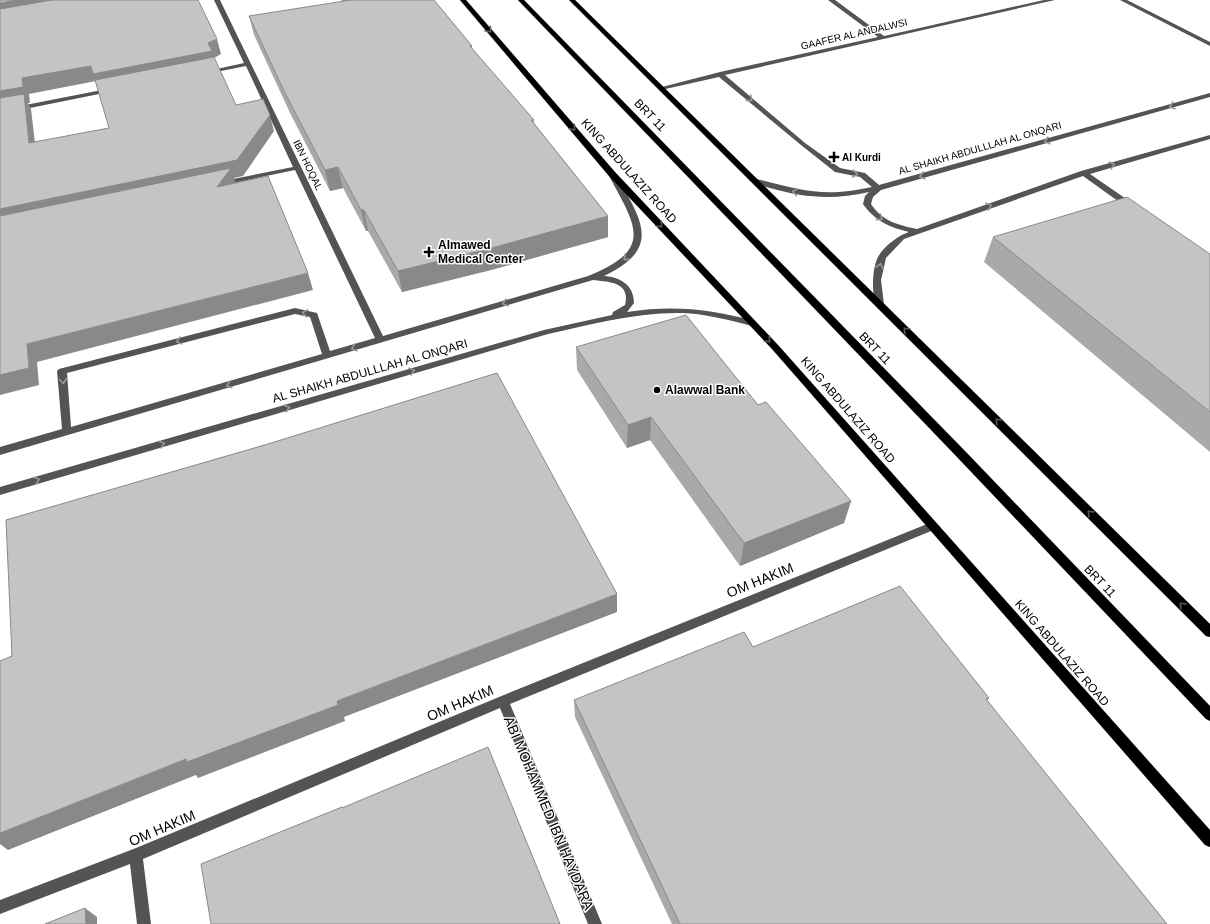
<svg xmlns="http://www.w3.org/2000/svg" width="1210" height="924" font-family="Helvetica,sans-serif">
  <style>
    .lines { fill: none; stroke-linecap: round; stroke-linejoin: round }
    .major-casing { stroke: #dbdbdb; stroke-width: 1 }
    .minor { fill: #545454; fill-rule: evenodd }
    .major { fill: #000; fill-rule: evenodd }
    .wall { fill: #a9a9a9 }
    .shaded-wall { fill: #898989 }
    .building { fill: #c4c4c4; stroke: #898989 }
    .oneway { stroke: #595959 }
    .oneway2 { stroke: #989898 }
    .poi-dot { fill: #000; stroke: #fff; stroke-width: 1.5 }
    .labels { text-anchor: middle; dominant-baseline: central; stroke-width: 3; stroke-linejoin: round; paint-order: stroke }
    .far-street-label { font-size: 10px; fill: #000; stroke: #fff }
    .far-poi-label { font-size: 10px; font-weight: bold; fill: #000; stroke: #fff; text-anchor: start }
    .street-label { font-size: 12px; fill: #000; stroke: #fff }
    .poi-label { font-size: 12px; font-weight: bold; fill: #000; stroke: #fff; text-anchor: start }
    .near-street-label { font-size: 14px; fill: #000; stroke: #fff }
  </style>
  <rect width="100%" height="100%" fill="#fff"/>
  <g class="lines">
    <defs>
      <path id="major" d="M 460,0 L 466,0 L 615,172 L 778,345 L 1210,830 L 1210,847 L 1205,845 L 772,349 L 609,176 Z
        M 518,0 L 524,0 L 965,451 L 1210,706 L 1210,721 L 1206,719 L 957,457 Z
        M 569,0 L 575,0 L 1210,624 L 1210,637 L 1206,636 Z"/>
    </defs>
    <!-- major casing -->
    <use href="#major" class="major-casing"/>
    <!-- minor -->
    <path class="minor" d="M 214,0 L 220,0 L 383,336 L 588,276 C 656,249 635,225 608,174 L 612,172 L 616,174 C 639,218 665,247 604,276 C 620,277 634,285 634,303 L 627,312 C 674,305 709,309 755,321 L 756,323 L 752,326 C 729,320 706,314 682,313 C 637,312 592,324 548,334 L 0,495 L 0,487 L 544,330 L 612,315 L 613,312 L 625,305 C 631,281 607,282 593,280 L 0,455 L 0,447 L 62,429 L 57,371 L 59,369 L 295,308 L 317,313 L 330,351 L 375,338 L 295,170 L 223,185 L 219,183 L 223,181 L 293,167 L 246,66 L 206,74 L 203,72 L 244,63 ZM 295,314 L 310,317 L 322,354 L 71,427 L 67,373 Z
      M 828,0 L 835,0 L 884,36 L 1044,0 L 1055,0 L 725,75 L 805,143 L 840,168 L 865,173 L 879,185 L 1210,93 L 1210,97 L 881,190 L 873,197 L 871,204 C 882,221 898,225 917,229 L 1081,171 L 1210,135 L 1210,139 L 1090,174 L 1135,205 L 1135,209 L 1129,209 L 1083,176 L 904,239 L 886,258 L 881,280 L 884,304 L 883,306 L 877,306 C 871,294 872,269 878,257 C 883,247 899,235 909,232 C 889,227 875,221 863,204 L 865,196 L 869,192 C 833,200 805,198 770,188 C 763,186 754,184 749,180 L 753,178 C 801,190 822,198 872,187 L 860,177 L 835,172 L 801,145 L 719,77 L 661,90 L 658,88 L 720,72 L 878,37 Z
      M 1120,0 L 1127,0 L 1210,42 L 1210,46 Z
      M 112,88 L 115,90 L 114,91 L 0,114 L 0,110 Z
      M 932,522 L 936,523 L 937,526 L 936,529 L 510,704 L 602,924 L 588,924 L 500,708 L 143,859 L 151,924 L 137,924 L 130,864 L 0,914 L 0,900 L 136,848 L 499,697 Z"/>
    <!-- major -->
    <use href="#major" class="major"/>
  </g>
  <!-- wall -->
  <path class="wall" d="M 341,0 L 434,0 L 472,46 L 472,49 L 534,120 L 534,123 L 608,216 L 608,237 L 491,270 L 402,292 L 368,231 L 366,231 L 343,188 L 330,191 L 290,113 L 254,35 L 249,16 L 342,2 Z
    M 993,237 L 1210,254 L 1210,452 L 984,262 Z
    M 576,347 L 758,405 L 851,501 L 844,523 L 740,566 L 650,440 L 627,448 L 577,370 Z
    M 753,647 L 989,698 L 987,701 L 1167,924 L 672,924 L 575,717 L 574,700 Z"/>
  <!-- shaded-wall -->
  <path class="shaded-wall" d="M 17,0 L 114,0 L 0,18 L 0,3 Z
    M 217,39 L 221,54 L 214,58 L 96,81 L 29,94 L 30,103 L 28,103 L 31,109 L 37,160 L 0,108 L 0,91 L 22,78 L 208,43 Z
    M 270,115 L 274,131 L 243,176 L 234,178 L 236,185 L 0,227 L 0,209 Z
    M 338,167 L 343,188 L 330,191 L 325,170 Z
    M 361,210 L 364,210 L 368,231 L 366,231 Z
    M 608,216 L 608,237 L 491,270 L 402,292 L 398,271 Z
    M 308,273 L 313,290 L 37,362 L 39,385 L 0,395 L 0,375 L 27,344 Z
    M 651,417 L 650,440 L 627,448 L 628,425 Z
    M 851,501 L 844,523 L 740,566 L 744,543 Z
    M 617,594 L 617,612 L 344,717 L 345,721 L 198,778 L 196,775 L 8,850 L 0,844 L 0,833 L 186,759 L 337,701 Z
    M 85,908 L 97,917 L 97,924 L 86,924 Z"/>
  <!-- building -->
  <path class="building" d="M 0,0 L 17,0 L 0,3 Z
    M 52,0 L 198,0 L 217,39 L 208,43 L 212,51 L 93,74 L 91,66 L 22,78 L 23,87 L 0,91 L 0,9 Z
    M 351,0 L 434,0 L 472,46 L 470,46 L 534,120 L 531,120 L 608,216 L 488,249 L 398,271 L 364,210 L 361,210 L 338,167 L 325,170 L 285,93 L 249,16 Z
    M 214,57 L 236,105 L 263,99 L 270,115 L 237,160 L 0,209 L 0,98 L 24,94 L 29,143 L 109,128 L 95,80 Z
    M 231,168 L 217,187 L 268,176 L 308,273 L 27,344 L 29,368 L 0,375 L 0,216 Z
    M 1127,197 L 1210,254 L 1210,412 L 993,237 Z
    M 686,315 L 758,405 L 766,402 L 851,501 L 744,543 L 651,417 L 628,425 L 576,347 Z
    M 497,373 L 617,594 L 337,701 L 338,705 L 187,762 L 186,759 L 0,833 L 0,661 L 12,656 L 6,520 L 268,444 Z
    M 900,586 L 989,698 L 986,699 L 1167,924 L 680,924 L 574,700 L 744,632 L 753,647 Z
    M 488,747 L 560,924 L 211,924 L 201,864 L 342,807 L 342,808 Z
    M 85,908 L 86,924 L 45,924 Z"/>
  <!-- one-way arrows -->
  <defs><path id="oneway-chevron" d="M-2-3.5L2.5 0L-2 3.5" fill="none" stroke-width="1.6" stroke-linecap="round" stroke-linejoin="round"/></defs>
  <g class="oneway">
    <use href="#oneway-chevron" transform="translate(489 30) rotate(49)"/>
    <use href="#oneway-chevron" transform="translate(573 128) rotate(50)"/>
    <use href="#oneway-chevron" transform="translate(660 225) rotate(47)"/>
    <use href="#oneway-chevron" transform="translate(906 330) rotate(-135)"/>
    <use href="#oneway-chevron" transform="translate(768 340) rotate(47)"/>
    <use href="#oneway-chevron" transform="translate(998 421) rotate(-135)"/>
    <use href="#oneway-chevron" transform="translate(1090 513) rotate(-135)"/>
    <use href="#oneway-chevron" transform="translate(1182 605) rotate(-135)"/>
  </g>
  <g class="oneway2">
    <use href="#oneway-chevron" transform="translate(750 99) rotate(40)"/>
    <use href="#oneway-chevron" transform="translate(1172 106) rotate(164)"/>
    <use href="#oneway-chevron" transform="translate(1047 141) rotate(164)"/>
    <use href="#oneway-chevron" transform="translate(1112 165) rotate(-16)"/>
    <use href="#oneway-chevron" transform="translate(855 174) rotate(10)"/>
    <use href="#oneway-chevron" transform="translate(922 176) rotate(164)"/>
    <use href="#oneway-chevron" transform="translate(795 192) rotate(-170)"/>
    <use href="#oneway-chevron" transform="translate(989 206) rotate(-19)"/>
    <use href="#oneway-chevron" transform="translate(880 218) rotate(36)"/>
    <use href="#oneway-chevron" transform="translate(626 258) rotate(139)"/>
    <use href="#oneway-chevron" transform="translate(880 266) rotate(-76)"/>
    <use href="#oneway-chevron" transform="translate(505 303) rotate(164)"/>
    <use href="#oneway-chevron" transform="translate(305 313) rotate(-169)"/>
    <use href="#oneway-chevron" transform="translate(179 341) rotate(165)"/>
    <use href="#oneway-chevron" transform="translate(354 348) rotate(163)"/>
    <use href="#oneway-chevron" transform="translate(412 371) rotate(-16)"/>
    <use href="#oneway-chevron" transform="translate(63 381) rotate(85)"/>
    <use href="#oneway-chevron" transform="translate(229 385) rotate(164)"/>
    <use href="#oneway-chevron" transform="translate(287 408) rotate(-16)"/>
    <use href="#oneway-chevron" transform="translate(162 444) rotate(-16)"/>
    <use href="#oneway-chevron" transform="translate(37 480) rotate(-16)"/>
  </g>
  <!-- markers -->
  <g class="poi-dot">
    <path d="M832 151h4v4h4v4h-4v4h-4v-4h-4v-4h4z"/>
    <path d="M427 246h4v4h4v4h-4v4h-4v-4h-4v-4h4z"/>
    <circle cx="657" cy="390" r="4"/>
  </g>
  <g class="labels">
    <!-- far-street labels -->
    <g class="far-street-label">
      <text transform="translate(854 34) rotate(-13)">GAAFER AL ANDALWSI</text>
      <text transform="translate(980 148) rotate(-16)">AL SHAIKH ABDULLLAH AL ONQARI</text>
      <text transform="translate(308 165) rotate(64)">IBN HOQAL</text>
    </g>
    <!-- far-poi labels -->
    <g class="far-poi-label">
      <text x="842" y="157">Al Kurdi</text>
    </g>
    <!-- street labels -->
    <g class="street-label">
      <text transform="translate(650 115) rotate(46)">BRT 11</text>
      <text transform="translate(629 171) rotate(48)">KING ABDULAZIZ ROAD</text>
      <text transform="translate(875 348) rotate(46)">BRT 11</text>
      <text transform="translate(370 371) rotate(-16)">AL SHAIKH ABDULLLAH AL ONQARI</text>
      <text transform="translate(848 410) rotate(49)">KING ABDULAZIZ ROAD</text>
      <text transform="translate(1100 581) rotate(46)">BRT 11</text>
      <text transform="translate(1062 653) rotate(49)">KING ABDULAZIZ ROAD</text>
    </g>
    <!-- poi labels -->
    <g class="poi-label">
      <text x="438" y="245">Almawed<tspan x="438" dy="14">Medical Center</tspan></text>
      <text x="665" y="390">Alawwal Bank</text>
    </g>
    <!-- near-street labels -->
    <g class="near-street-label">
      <text transform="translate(760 580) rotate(-22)">OM HAKIM</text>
      <text transform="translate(460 703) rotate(-23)">OM HAKIM</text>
      <text transform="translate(549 813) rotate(67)">ABI MOHAMMED IBN HAYDARA</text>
      <text transform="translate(162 828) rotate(-23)">OM HAKIM</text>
    </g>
  </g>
</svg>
